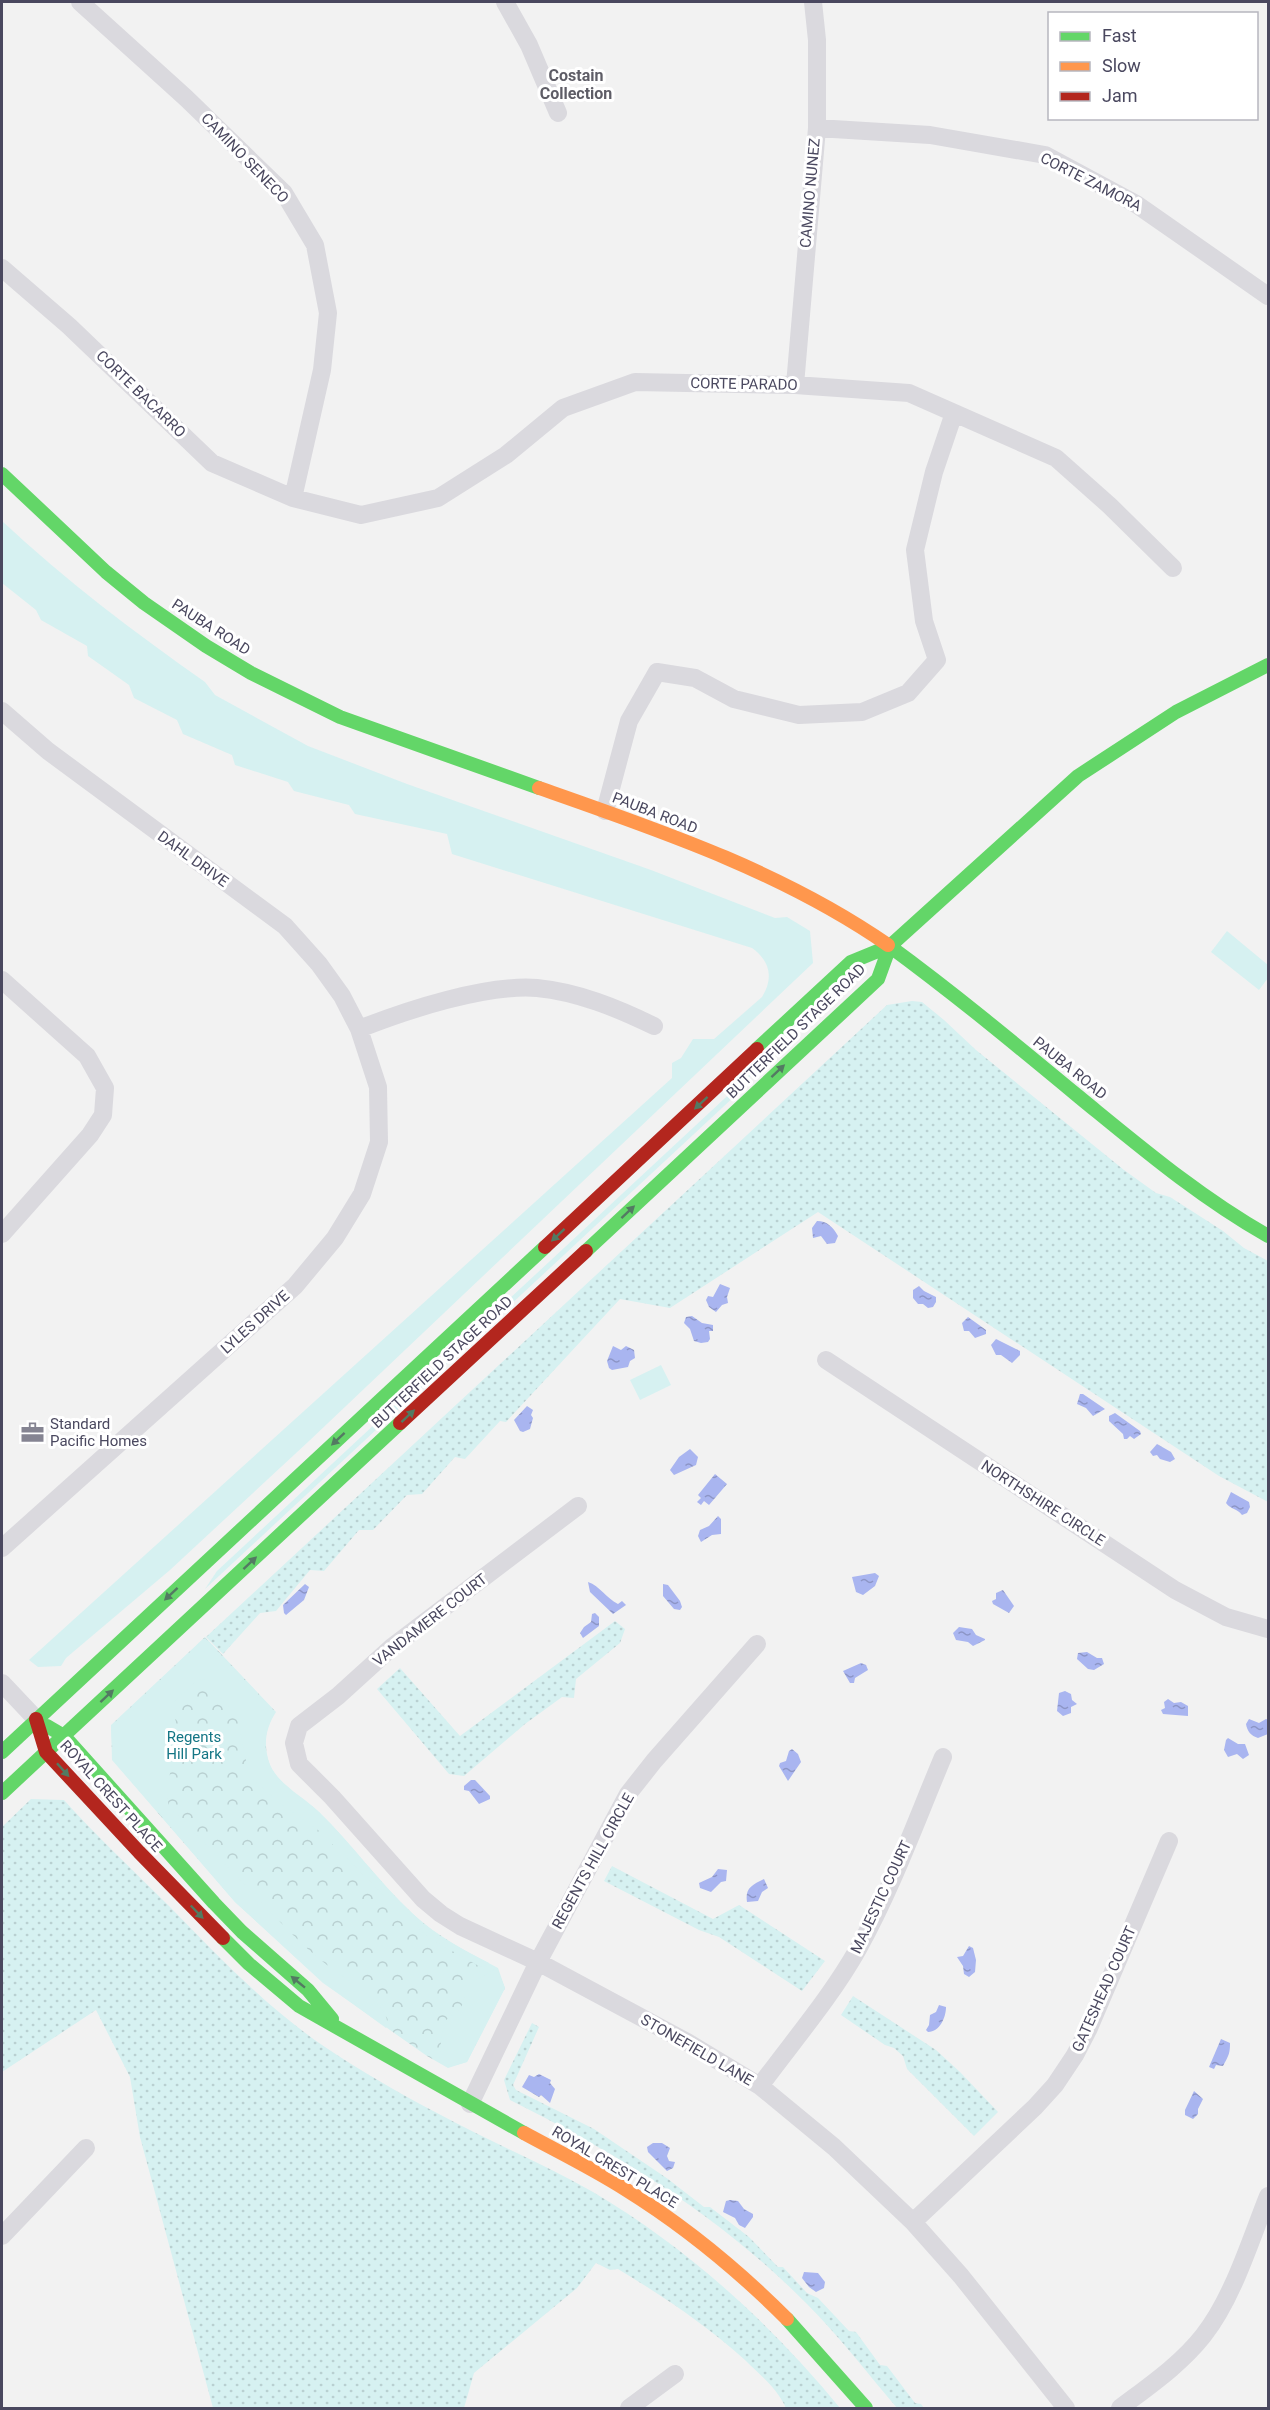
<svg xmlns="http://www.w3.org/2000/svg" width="1270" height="2410" font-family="Roboto,sans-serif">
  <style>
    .grass { fill: url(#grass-dots) }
    .park { fill: url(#park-crowns) }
    .garden { fill: #d6f1f1 }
    .water { fill: url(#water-ripples) }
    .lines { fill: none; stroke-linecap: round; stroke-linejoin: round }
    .street { stroke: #dad9de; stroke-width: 18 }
    .fast { stroke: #63d668; stroke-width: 14 }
    .slow { stroke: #ff974d; stroke-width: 14 }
    .jam { stroke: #b3261e; stroke-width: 14 }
    .oneway { fill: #537a62 }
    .labels { text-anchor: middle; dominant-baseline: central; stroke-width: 6; stroke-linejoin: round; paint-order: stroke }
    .street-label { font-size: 15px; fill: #4a485f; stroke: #fff }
    .poi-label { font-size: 15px; fill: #4a485f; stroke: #fff; text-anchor: start }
    .park-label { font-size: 15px; fill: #147685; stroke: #fff }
    .neighbourhood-label { font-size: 16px; font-weight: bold; fill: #5e5d66; stroke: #fff }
  </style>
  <defs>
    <pattern id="grass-dots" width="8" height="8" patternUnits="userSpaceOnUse" patternTransform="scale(1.5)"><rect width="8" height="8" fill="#d6f1f1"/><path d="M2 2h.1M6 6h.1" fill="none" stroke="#b9d0d1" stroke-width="1.8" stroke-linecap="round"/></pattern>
    <pattern id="park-crowns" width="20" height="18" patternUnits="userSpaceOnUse" patternTransform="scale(1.5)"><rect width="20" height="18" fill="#d6f1f1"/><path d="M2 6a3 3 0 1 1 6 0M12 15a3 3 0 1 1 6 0" fill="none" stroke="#b9d0d1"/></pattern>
    <pattern id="water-ripples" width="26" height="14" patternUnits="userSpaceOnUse" patternTransform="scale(1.5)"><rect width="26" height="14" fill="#a9b5f0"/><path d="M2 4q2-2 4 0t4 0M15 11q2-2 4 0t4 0" fill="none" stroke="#8c95c6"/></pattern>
  </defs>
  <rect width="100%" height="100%" fill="#f2f2f2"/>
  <!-- grass -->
  <path class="grass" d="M 912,1001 L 922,1002 L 944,1020 L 976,1050 L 1124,1170 L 1156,1193 L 1170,1197 L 1223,1231 L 1244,1248 L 1268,1261 L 1268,1502 L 1219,1476 L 818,1212 L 670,1308 L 620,1299 L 506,1422 L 500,1421 L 465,1459 L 455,1457 L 422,1494 L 407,1495 L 373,1530 L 359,1530 L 324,1571 L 310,1570 L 276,1611 L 260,1613 L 223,1654 L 206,1637 L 887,1005 Z
    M 615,1621 L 625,1629 L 620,1643 L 576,1679 L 574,1698 L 562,1697 L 525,1724 L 464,1776 L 449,1774 L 377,1689 L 400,1668 L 460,1736 Z
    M 31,1799 L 64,1800 C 97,1837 134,1871 169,1906 C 218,1956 267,2008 325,2047 C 361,2071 399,2093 437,2113 C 488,2141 542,2163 593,2192 C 689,2249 770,2323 840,2408 L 786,2408 C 776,2387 762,2377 745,2360 C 706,2325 663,2296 618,2269 L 610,2270 L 596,2263 L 577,2288 L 474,2373 L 464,2408 L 213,2408 L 140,2137 L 130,2077 L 96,2010 L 2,2072 L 2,1827 Z
    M 612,1866 L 713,1919 L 739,1905 L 825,1961 L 802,1991 L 719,1937 L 699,1930 L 604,1881 Z
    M 853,1996 L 936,2050 L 960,2072 L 998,2112 L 974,2136 L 907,2069 L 903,2056 L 894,2048 L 885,2045 L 841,2015 Z
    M 532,2023 L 539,2027 L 513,2085 L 516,2090 L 594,2129 L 668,2179 L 704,2207 L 710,2207 L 749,2237 L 778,2267 L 783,2267 L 807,2293 L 818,2298 L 849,2331 L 856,2332 L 880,2365 L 887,2366 L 915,2403 L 921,2404 L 924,2408 L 897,2408 C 868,2374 839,2336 807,2304 C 720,2216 620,2155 510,2100 L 504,2080 Z"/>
  <!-- park -->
  <path class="park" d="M 205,1637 L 276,1712 C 265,1729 263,1746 270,1765 C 279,1785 304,1797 319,1812 C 352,1844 379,1883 413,1914 C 438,1937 468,1952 498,1968 L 505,1988 L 467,2062 L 448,2068 L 427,2056 L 323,1983 L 235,1902 L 112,1760 L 111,1725 Z"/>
  <!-- garden -->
  <path class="garden" d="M 2,521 C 65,580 134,632 205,682 L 215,695 L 308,746 L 407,784 L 651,870 L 775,918 L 787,917 L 810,931 L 813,963 L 308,1442 L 170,1570 L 66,1658 L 61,1666 L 38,1667 L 29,1660 L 672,1078 L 672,1063 L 681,1058 L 693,1039 L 714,1039 L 762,997 C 774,978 770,961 752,948 L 452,854 L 447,834 L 355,814 L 349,805 L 294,791 L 288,782 L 235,765 L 232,755 L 183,734 L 177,720 L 134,698 L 129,685 L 88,656 L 87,646 L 41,620 L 36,610 L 2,583 Z
    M 1227,931 L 1268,965 L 1268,978 L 1259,990 L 1211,952 Z
    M 753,1072 L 737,1094 L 205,1589 L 217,1571 Z
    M 661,1365 L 671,1385 L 640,1400 L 630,1380 Z
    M 205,1638 L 275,1712 C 265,1729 262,1746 270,1765 C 278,1785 304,1798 319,1812 C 352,1844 379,1882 412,1913 C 434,1935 461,1949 489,1963 L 482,1967 L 477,1965 L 431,1939 L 415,1926 L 317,1829 L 277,1801 L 249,1775 L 237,1717 L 205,1680 L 198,1679 L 171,1705 C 174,1715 177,1722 177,1733 C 177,1754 163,1786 169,1806 C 197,1836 226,1865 255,1895 C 278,1920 300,1944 327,1965 C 342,1977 396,2006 386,2028 L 323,1982 L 235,1902 L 113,1760 L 111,1726 Z
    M 497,1968 L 505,1988 L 467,2062 L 448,2067 L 439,2062 L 442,2032 L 446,2020 L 456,2013 L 463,2004 L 466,1990 L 476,1980 Z"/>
  <!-- water -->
  <path class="water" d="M 817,1221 C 827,1221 833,1227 838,1236 L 835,1243 L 827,1244 L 821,1236 L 813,1238 L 812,1228 Z
    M 720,1284 L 730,1288 L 727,1297 L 728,1303 L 722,1305 L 716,1312 L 709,1307 L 706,1300 L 708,1296 L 713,1297 Z
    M 919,1286 L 924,1291 L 936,1297 L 936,1302 L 933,1307 L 928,1308 L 923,1304 L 918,1304 L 913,1298 L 913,1290 Z
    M 692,1316 L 702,1323 L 713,1325 L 713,1331 L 709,1331 L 710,1339 L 708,1342 L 701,1343 L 694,1341 L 690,1329 L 684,1323 L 686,1317 Z
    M 968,1317 L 986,1330 L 986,1334 L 975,1338 L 969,1331 L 964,1331 L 962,1323 Z
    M 996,1339 L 1020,1351 L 1020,1355 L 1012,1363 L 1001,1355 L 996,1355 L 991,1345 Z
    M 613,1346 L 621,1350 L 626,1346 L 634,1350 L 635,1358 L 630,1361 L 628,1367 L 612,1370 L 609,1368 L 607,1361 Z
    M 1080,1394 L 1083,1394 L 1105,1409 L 1093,1416 L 1086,1408 L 1077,1404 Z
    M 527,1406 L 533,1410 L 531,1415 L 533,1418 L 530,1429 L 523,1432 L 520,1431 L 514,1420 Z
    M 1115,1413 L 1140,1431 L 1141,1434 L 1134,1439 L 1130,1436 L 1127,1439 L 1124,1439 L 1123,1434 L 1109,1421 L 1109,1416 Z
    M 1157,1444 L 1171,1452 L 1175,1459 L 1170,1462 L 1160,1459 L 1157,1455 L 1153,1456 L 1150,1452 Z
    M 690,1449 L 698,1457 L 696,1465 L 674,1475 L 670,1470 L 679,1457 Z
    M 715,1474 L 727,1484 L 709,1505 L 704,1501 L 701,1505 L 697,1502 L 701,1498 L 698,1495 Z
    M 1231,1492 L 1249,1502 L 1250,1507 L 1247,1513 L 1242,1515 C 1237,1508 1231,1510 1226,1503 Z
    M 718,1516 L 721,1519 L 721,1534 L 712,1535 L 701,1542 L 698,1536 L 700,1530 L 709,1526 Z
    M 875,1573 L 879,1576 L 875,1586 L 863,1595 L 856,1592 L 852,1577 Z
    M 588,1582 C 600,1586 606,1598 618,1604 L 622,1601 L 626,1605 L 613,1614 L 590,1592 Z
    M 305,1584 L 309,1587 L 304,1600 L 286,1615 L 284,1613 L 283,1605 Z
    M 663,1584 L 668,1585 L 680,1601 L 682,1607 L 680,1610 L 674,1609 L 663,1596 Z
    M 1003,1590 L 1014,1606 L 1009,1613 L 993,1604 L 992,1601 L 996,1599 L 996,1593 Z
    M 595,1613 L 599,1617 L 599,1626 L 583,1638 L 580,1633 L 584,1627 L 591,1622 L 592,1614 Z
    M 959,1627 L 972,1629 L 976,1635 L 985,1639 L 985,1640 L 973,1646 L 968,1642 L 956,1640 L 953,1633 Z
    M 1087,1652 L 1097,1658 L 1102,1658 L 1104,1664 L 1094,1670 L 1088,1669 L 1077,1659 L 1078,1653 Z
    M 861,1663 L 866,1665 L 868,1670 L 855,1678 L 854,1683 L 850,1683 L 843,1671 Z
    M 1065,1691 L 1071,1694 L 1072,1700 L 1077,1704 L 1071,1707 L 1071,1713 L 1063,1716 L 1057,1711 L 1059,1693 Z
    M 1168,1699 L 1174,1703 L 1181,1702 L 1188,1706 L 1188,1716 L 1163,1714 L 1161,1710 L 1165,1708 L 1164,1702 Z
    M 1249,1719 L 1259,1723 L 1266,1719 L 1268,1720 L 1268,1734 L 1258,1738 C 1251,1736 1247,1731 1246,1724 Z
    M 1228,1738 L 1238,1744 L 1245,1744 L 1249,1755 L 1243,1759 L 1237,1754 L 1228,1757 L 1224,1750 L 1226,1740 Z
    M 792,1749 L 798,1754 L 801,1762 L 788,1781 L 779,1766 L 780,1763 L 786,1761 L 789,1751 Z
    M 471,1780 L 475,1780 L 490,1796 L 490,1799 L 479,1804 L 469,1791 L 464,1790 L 464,1786 Z
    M 718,1869 L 727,1870 L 726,1881 L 721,1882 L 711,1892 L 700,1888 L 699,1883 L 712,1877 Z
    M 764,1879 L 768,1888 L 762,1892 L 758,1901 L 747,1902 C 745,1889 751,1885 764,1879 Z
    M 969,1946 L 973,1948 L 976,1960 L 975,1972 L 969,1977 L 964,1974 L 963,1966 L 957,1957 L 963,1956 Z
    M 939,2005 L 946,2007 C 946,2017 940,2032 928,2032 L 926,2030 L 929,2025 L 930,2015 L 936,2012 Z
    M 1221,2039 L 1230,2043 C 1230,2053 1229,2055 1223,2066 L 1216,2065 L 1214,2069 L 1209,2067 Z
    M 539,2074 L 551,2080 L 550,2083 L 555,2089 L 550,2103 L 541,2095 L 539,2097 L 522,2087 L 529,2075 L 534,2077 Z
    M 1194,2091 L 1203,2099 L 1198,2109 L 1198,2114 L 1193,2119 L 1185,2115 L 1185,2110 Z
    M 653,2143 L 662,2143 L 670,2148 L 667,2156 L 669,2161 L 675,2162 L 673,2168 L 667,2171 L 648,2152 L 647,2147 Z
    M 730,2200 L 738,2201 L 744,2209 L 753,2214 L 753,2217 L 745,2228 L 739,2225 L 735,2218 L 723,2212 L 726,2201 Z
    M 804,2272 L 818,2273 L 825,2282 L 824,2288 L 816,2292 L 809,2287 L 802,2278 Z"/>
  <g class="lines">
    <!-- street -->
    <path class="street" d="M 80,2 L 186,98 L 284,193 L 315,245 L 328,313 L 322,370 L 293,498
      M 505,2 L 529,45 L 558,113
      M 817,128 L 930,135 L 1045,155 L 1136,204 L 1268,296
      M 2,268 L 69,326 L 212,463 L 293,498 L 361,515 L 438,498 L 506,455 L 563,408 L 635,382 L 795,385 L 909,393 L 1056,458 L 1110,506 L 1173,568
      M 795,385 L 817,128 L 817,40 L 813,2
      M 2,711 L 48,751 L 285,926 L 319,964 L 342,996 L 359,1029 L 378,1087 L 379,1142 L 362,1194 L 335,1238 L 295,1286 L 2,1548
      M 605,811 L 629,721 L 657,672 L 695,678 L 734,699 L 799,715 L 862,712 L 908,693 L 937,660 L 924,621 L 915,550 L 934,472 L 954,413
      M 2,980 L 87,1056 L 105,1088 L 103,1115 L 90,1135 L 2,1234
      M 359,1029 C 407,1010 486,984 537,988 C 578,992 617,1008 654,1026
      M 826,1360 L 1175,1590 L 1226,1617 L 1268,1629
      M 578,1506 L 392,1647 L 338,1696 L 299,1726 L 294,1743 L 299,1764 L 332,1797 L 423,1899 L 441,1914 L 460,1926 L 538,1962 L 687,2042 L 760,2086 L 834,2147 L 913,2222 L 961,2276 L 1066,2408
      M 2,1683 L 36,1719
      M 760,2086 C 793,2041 831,1997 858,1949 C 892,1888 916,1821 943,1757
      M 470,2104 L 538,1962 L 628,1794 L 654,1761 L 757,1644
      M 913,2222 L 1035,2107 L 1055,2085 L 1075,2055 L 1089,2028 L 1169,1841
      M 2,2236 L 86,2148
      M 629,2408 L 675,2374
      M 1120,2408 C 1149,2386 1180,2365 1203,2336 C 1233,2298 1250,2241 1268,2196"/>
    <!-- fast -->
    <path class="fast" d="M 2,474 L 106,572 L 144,603 L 206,646 L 251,673 L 340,717 L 539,788
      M 888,945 C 955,994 1020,1048 1084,1101 C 1144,1150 1201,1198 1268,1236
      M 757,1049 L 851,962 L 890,946 L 1078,776 L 1176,712 L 1268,665
      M 586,1251 L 878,979 L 890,946
      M 47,1726 L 64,1736 L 214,1903 L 242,1932 L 308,1990 L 332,2019
      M 2,1752 L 545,1247
      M 2,1793 L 400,1423
      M 223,1938 L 249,1964 L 299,2006 L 524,2133
      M 787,2319 L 866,2408"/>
    <!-- slow -->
    <path class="slow" d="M 539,788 C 659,830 783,872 888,945
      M 524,2133 C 557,2151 592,2168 625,2189 C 683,2225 738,2270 787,2319"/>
    <!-- jam -->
    <path class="jam" d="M 545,1247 L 757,1049
      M 400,1423 L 586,1251
      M 36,1719 L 46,1752 L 139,1852 L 223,1938"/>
  </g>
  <!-- one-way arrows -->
  <defs><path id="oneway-solid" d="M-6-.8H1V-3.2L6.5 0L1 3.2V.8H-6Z" transform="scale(1.5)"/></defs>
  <g class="oneway">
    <use href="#oneway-solid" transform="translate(778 1071) rotate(-43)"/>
    <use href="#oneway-solid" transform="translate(701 1103) rotate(137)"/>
    <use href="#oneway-solid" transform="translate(628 1212) rotate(-43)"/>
    <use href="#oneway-solid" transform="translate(558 1235) rotate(137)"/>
    <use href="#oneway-solid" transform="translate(408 1416) rotate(-43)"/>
    <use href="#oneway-solid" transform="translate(338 1439) rotate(137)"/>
    <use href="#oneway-solid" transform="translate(250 1563) rotate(-43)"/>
    <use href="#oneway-solid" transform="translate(171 1594) rotate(137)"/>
    <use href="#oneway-solid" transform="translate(107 1696) rotate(-43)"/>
    <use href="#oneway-solid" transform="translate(63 1770) rotate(48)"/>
    <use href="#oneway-solid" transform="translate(197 1912) rotate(46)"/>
    <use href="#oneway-solid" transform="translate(298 1982) rotate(-141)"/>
  </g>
  <!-- icons -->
  <defs>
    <symbol id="office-bare" viewBox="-9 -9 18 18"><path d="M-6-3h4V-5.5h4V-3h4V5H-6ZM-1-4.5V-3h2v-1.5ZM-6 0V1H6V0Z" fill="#858492" stroke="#fff" stroke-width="2.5" paint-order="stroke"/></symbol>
  </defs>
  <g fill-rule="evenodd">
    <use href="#office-bare" x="16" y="1416" width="33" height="33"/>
  </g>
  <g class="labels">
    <!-- street labels -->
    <g class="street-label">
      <text transform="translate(245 158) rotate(46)">CAMINO SENECO</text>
      <text transform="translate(1091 182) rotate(27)">CORTE ZAMORA</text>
      <text transform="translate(810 193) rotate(-85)">CAMINO NUNEZ</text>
      <text transform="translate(744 384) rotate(1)">CORTE PARADO</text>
      <text transform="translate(141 394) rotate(44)">CORTE BACARRO</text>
      <text transform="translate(211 627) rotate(33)">PAUBA ROAD</text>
      <text transform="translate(655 813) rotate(21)">PAUBA ROAD</text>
      <text transform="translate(193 859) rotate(36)">DAHL DRIVE</text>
      <text transform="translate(796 1031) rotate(-44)">BUTTERFIELD STAGE ROAD</text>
      <text transform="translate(1070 1068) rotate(39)">PAUBA ROAD</text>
      <text transform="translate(255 1322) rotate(-42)">LYLES DRIVE</text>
      <text transform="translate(442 1362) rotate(-43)">BUTTERFIELD STAGE ROAD</text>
      <text transform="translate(1043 1503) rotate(33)">NORTHSHIRE CIRCLE</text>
      <text transform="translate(430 1620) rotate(-38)">VANDAMERE COURT</text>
      <text transform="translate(111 1796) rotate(48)">ROYAL CREST PLACE</text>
      <text transform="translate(593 1861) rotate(-61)">REGENTS HILL CIRCLE</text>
      <text transform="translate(881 1897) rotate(-65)">MAJESTIC COURT</text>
      <text transform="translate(1104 1989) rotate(-66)">GATESHEAD COURT</text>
      <text transform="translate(697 2050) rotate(30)">STONEFIELD LANE</text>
      <text transform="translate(615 2167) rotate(31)">ROYAL CREST PLACE</text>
    </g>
    <!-- poi labels -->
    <g class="poi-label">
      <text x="50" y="1424">Standard<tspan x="50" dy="17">Pacific Homes</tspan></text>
    </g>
    <!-- park labels -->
    <g class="park-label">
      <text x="194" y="1737">Regents<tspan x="194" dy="17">Hill Park</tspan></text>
    </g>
    <!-- neighbourhood labels -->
    <g class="neighbourhood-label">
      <text x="576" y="75">Costain<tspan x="576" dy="18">Collection</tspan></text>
    </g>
  </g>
  <!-- border -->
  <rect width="1270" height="2410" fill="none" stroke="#4a485f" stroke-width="6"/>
  <!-- legend -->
  <rect x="1048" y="12" width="210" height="108" fill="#ffffff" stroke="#b7b6bf" stroke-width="1.5"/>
  <rect x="1060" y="32" width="30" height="9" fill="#63d668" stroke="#b7b6bf" stroke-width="1.5"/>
  <text x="1102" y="42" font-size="18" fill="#4a485f">Fast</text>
  <rect x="1060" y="62" width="30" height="9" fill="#ff974d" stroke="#b7b6bf" stroke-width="1.5"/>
  <text x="1102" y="72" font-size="18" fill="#4a485f">Slow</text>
  <rect x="1060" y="92" width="30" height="9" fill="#b3261e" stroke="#b7b6bf" stroke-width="1.5"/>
  <text x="1102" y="102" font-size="18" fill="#4a485f">Jam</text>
</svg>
